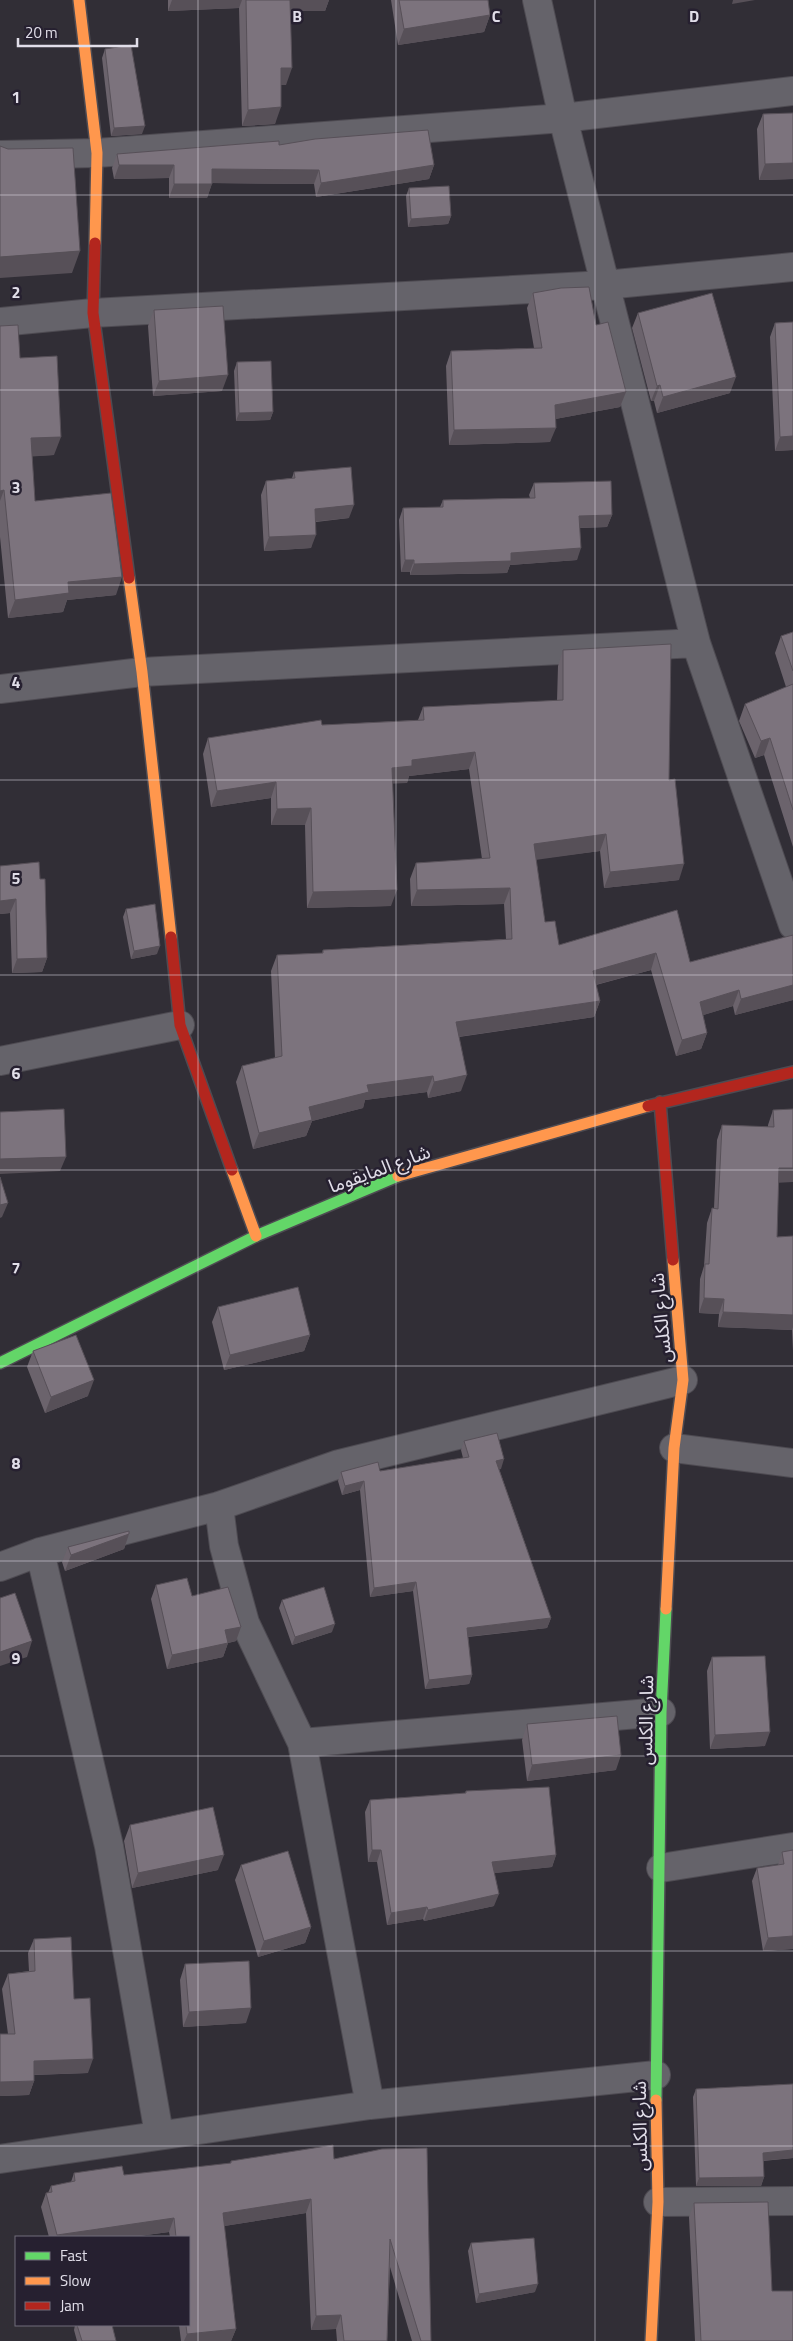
<svg xmlns="http://www.w3.org/2000/svg" width="793" height="2341" font-family="'Titillium Web','Noto Sans Arabic',sans-serif">
  <style>
    .lines { fill: none; stroke-linecap: round; stroke-linejoin: round }
    .street-casing { stroke: #4e4b52; stroke-width: 30 }
    .fast-casing { stroke: #4e4b52; stroke-width: 14 }
    .slow-casing { stroke: #4e4b52; stroke-width: 14 }
    .jam-casing { stroke: #4e4b52; stroke-width: 14 }
    .street { stroke: #65636a; stroke-width: 28 }
    .fast { stroke: #63d668; stroke-width: 11 }
    .slow { stroke: #ff974d; stroke-width: 11 }
    .jam { stroke: #b3261e; stroke-width: 11 }
    .wall { fill: #6b636c }
    .shaded-wall { fill: #575058 }
    .building { fill: #7c737d; stroke: #575058 }
    .grid { fill: none; stroke: #e1dee9; stroke-width: 1; stroke-opacity: 0.55 }
    .labels { text-anchor: middle; dominant-baseline: central; stroke-width: 5; stroke-linejoin: round; paint-order: stroke }
    .street-label { font-size: 19px; fill: #e1dee9; stroke: #262030 }
    .grid-label { font-size: 16px; text-anchor: middle; font-weight: bold; fill: #e1dee9; stroke: #262030; stroke-width: 5; stroke-linejoin: round; paint-order: stroke }
  </style>
  <rect width="100%" height="100%" fill="#312e36"/>
  <g class="lines">
    <defs>
      <path id="street" d="M 537,0 L 563,118 L 696,643 L 793,925
        M 0,155 L 97,153 L 563,118 L 793,91
        M 0,322 L 93,313 L 605,285 L 793,267
        M 0,689 L 142,672 L 696,643
        M 0,1061 L 180,1025
        M 674,1448 L 793,1463
        M 219,1506 L 224,1546 L 245,1623 L 302,1743 L 370,2105
        M 40,1552 L 109,1846 L 159,2134
        M 0,1567 L 40,1552 L 219,1506 L 339,1464 L 683,1380
        M 302,1743 L 661,1712
        M 661,1868 L 793,1847
        M 0,2159 L 370,2105 L 656,2075
        M 658,2202 L 793,2201"/>
      <path id="fast" d="M 0,1363 L 256,1236 L 398,1176
        M 656,2100 L 661,1712 L 666,1609"/>
      <path id="slow" d="M 79,0 L 97,153 L 95,243
        M 129,578 L 142,672 L 171,937
        M 232,1170 L 256,1236
        M 398,1176 L 648,1106
        M 666,1609 L 674,1448 L 683,1380 L 673,1260
        M 651,2341 L 658,2202 L 656,2100"/>
      <path id="jam" d="M 95,243 L 93,313 L 129,578
        M 171,937 L 180,1025 L 232,1170
        M 660,1102 L 673,1260
        M 648,1106 L 793,1072"/>
    </defs>
    <!-- street casing -->
    <use href="#street" class="street-casing"/>
    <!-- fast casing -->
    <use href="#fast" class="fast-casing"/>
    <!-- slow casing -->
    <use href="#slow" class="slow-casing"/>
    <!-- jam casing -->
    <use href="#jam" class="jam-casing"/>
    <!-- street -->
    <use href="#street" class="street"/>
    <!-- fast -->
    <use href="#fast" class="fast"/>
    <!-- slow -->
    <use href="#slow" class="slow"/>
    <!-- jam -->
    <use href="#jam" class="jam"/>
  </g>
  <!-- wall -->
  <path class="wall" d="M 168,0 L 329,0 L 325,11 L 290,11 L 286,85 L 281,85 L 275,124 L 242,126 L 239,8 L 168,11 Z
    M 391,0 L 488,0 L 490,15 L 484,32 L 398,45 Z
    M 105,49 L 142,134 L 111,136 L 102,58 Z
    M 793,113 L 793,179 L 759,180 L 757,129 L 763,114 Z
    M 279,145 L 434,165 L 429,179 L 316,197 L 314,184 L 212,183 L 207,198 L 169,198 L 169,178 L 114,179 L 112,168 L 117,154 Z
    M 409,188 L 451,216 L 448,224 L 408,227 L 406,196 Z
    M 533,293 L 596,325 L 626,392 L 620,407 L 555,419 L 550,442 L 449,445 L 446,366 L 451,351 L 534,348 L 527,308 Z
    M 154,310 L 222,391 L 153,396 L 148,326 Z
    M 638,313 L 730,393 L 657,413 L 654,401 L 651,401 L 632,328 Z
    M 793,322 L 793,450 L 775,451 L 770,337 L 775,323 Z
    M 0,326 L 20,358 L 54,455 L 32,456 L 35,501 L 116,595 L 67,600 L 63,612 L 8,618 L 0,537 Z
    M 237,362 L 273,412 L 270,420 L 236,421 L 234,371 Z
    M 294,472 L 349,518 L 316,522 L 311,548 L 264,551 L 261,495 L 266,481 L 292,478 Z
    M 534,483 L 612,515 L 607,527 L 580,528 L 577,560 L 510,565 L 507,573 L 410,575 L 410,572 L 401,572 L 399,520 L 403,508 L 440,507 L 443,500 L 530,498 L 529,495 Z
    M 793,632 L 793,847 L 764,755 L 755,758 L 739,721 L 745,704 L 786,687 L 775,653 L 781,636 Z
    M 563,650 L 669,780 L 679,880 L 604,888 L 600,851 L 536,859 L 545,922 L 559,945 L 677,910 L 690,962 L 793,935 L 793,1000 L 735,1015 L 733,1006 L 703,1015 L 707,1033 L 701,1049 L 676,1056 L 651,970 L 596,985 L 600,1001 L 594,1017 L 459,1037 L 461,1091 L 428,1098 L 427,1092 L 365,1100 L 363,1108 L 312,1121 L 306,1136 L 253,1149 L 236,1082 L 242,1066 L 275,1058 L 271,971 L 277,955 L 322,953 L 323,950 L 506,939 L 504,904 L 411,906 L 410,879 L 416,863 L 482,859 L 469,769 L 409,776 L 407,783 L 392,783 L 391,906 L 307,908 L 305,825 L 271,825 L 271,798 L 211,807 L 203,754 L 208,738 L 322,725 L 418,720 L 423,707 L 557,701 L 558,666 Z
    M 0,866 L 47,958 L 42,972 L 12,973 L 10,913 L 0,914 Z
    M 126,909 L 157,954 L 131,959 L 123,917 Z
    M 773,1110 L 778,1183 L 777,1237 L 793,1236 L 793,1351 L 792,1330 L 718,1327 L 719,1314 L 699,1313 L 700,1279 L 704,1266 L 707,1223 L 712,1208 L 714,1208 L 717,1140 L 722,1125 L 768,1127 L 768,1125 Z
    M 218,1307 L 310,1335 L 304,1351 L 224,1370 L 212,1322 Z
    M 33,1351 L 88,1396 L 45,1413 L 27,1367 Z
    M 464,1441 L 501,1469 L 499,1469 L 551,1618 L 547,1628 L 468,1637 L 472,1675 L 469,1684 L 425,1689 L 413,1591 L 370,1597 L 360,1490 L 342,1495 L 338,1481 L 341,1472 L 380,1471 L 463,1458 L 461,1450 Z
    M 129,1534 L 124,1549 L 65,1571 L 62,1562 L 68,1547 Z
    M 156,1585 L 192,1596 L 241,1627 L 236,1641 L 228,1643 L 223,1657 L 167,1669 L 151,1599 Z
    M 282,1600 L 332,1632 L 292,1645 L 279,1608 Z
    M 712,1657 L 765,1746 L 710,1749 L 707,1671 Z
    M 527,1724 L 616,1770 L 527,1781 L 522,1740 Z
    M 466,1791 L 556,1855 L 552,1867 L 494,1873 L 494,1906 L 424,1921 L 423,1919 L 387,1925 L 377,1862 L 368,1862 L 365,1812 L 370,1800 L 465,1793 Z
    M 130,1825 L 218,1870 L 132,1888 L 124,1841 Z
    M 793,1850 L 793,1949 L 763,1951 L 752,1881 L 757,1868 L 778,1865 L 782,1852 Z
    M 241,1865 L 311,1927 L 305,1943 L 258,1957 L 235,1880 Z
    M 34,1939 L 74,1999 L 88,2073 L 34,2075 L 34,2081 L 29,2095 L 0,2096 L 0,2034 L 8,2034 L 2,1989 L 8,1974 L 29,1971 L 28,1953 Z
    M 185,1964 L 246,2023 L 183,2027 L 180,1980 Z
    M 793,2084 L 793,2158 L 763,2161 L 764,2177 L 761,2186 L 696,2186 L 693,2097 L 696,2089 Z
    M 382,2149 L 431,2341 L 412,2341 L 390,2267 L 387,2341 L 337,2341 L 336,2329 L 311,2330 L 306,2213 L 224,2226 L 236,2329 L 231,2341 L 181,2341 L 179,2325 L 189,2325 L 189,2237 L 170,2237 L 169,2232 L 131,2237 L 49,2237 L 41,2207 L 46,2193 L 48,2193 L 51,2186 L 71,2182 L 74,2173 L 124,2175 L 230,2164 L 231,2161 L 334,2159 Z
    M 694,2203 L 772,2291 L 793,2341 L 695,2341 L 689,2217 Z
    M 471,2243 L 535,2292 L 476,2303 L 468,2251 Z
    M 75,2325 L 112,2325 L 116,2341 L 77,2341 L 74,2330 Z"/>
  <!-- shaded-wall -->
  <path class="shaded-wall" d="M 172,0 L 242,0 L 239,8 L 168,11 Z
    M 288,0 L 329,0 L 325,11 L 284,11 Z
    M 733,0 L 755,0 L 732,4 Z
    M 490,15 L 484,32 L 398,45 L 404,29 Z
    M 281,68 L 292,68 L 286,85 L 275,85 Z
    M 281,107 L 275,124 L 242,126 L 248,110 Z
    M 145,126 L 142,134 L 111,136 L 114,128 Z
    M 793,163 L 793,179 L 759,180 L 765,164 Z
    M 119,165 L 174,165 L 169,178 L 114,179 Z
    M 434,165 L 429,179 L 316,197 L 321,183 Z
    M 212,169 L 319,170 L 314,184 L 207,183 Z
    M 174,184 L 212,184 L 207,198 L 169,198 Z
    M 451,216 L 448,224 L 408,227 L 411,219 Z
    M 80,251 L 72,273 L 0,278 L 0,257 Z
    M 228,375 L 222,391 L 153,396 L 159,381 Z
    M 736,377 L 730,393 L 657,413 L 663,397 Z
    M 660,385 L 654,401 L 651,401 L 657,386 Z
    M 626,392 L 620,407 L 550,420 L 555,405 Z
    M 273,412 L 270,420 L 236,421 L 239,413 Z
    M 556,428 L 550,442 L 449,445 L 454,430 Z
    M 793,436 L 793,450 L 775,451 L 780,437 Z
    M 61,437 L 54,455 L 25,457 L 31,438 Z
    M 4,490 L 0,501 L 0,491 Z
    M 354,505 L 349,518 L 310,522 L 315,509 Z
    M 612,515 L 607,527 L 575,528 L 579,516 Z
    M 316,535 L 311,548 L 264,551 L 269,537 Z
    M 581,548 L 577,560 L 510,565 L 507,573 L 410,575 L 414,564 L 511,553 Z
    M 405,560 L 414,560 L 410,572 L 401,572 Z
    M 122,577 L 116,595 L 67,600 L 63,612 L 8,618 L 15,600 L 68,582 Z
    M 770,738 L 764,755 L 755,758 L 761,741 Z
    M 475,752 L 469,769 L 409,776 L 407,783 L 386,784 L 392,768 L 412,760 Z
    M 276,782 L 271,798 L 211,807 L 217,791 Z
    M 311,808 L 305,825 L 271,825 L 277,809 Z
    M 606,834 L 600,851 L 528,861 L 534,844 Z
    M 684,864 L 679,880 L 604,888 L 610,872 Z
    M 510,888 L 504,904 L 411,906 L 417,890 Z
    M 397,890 L 391,906 L 307,908 L 313,892 Z
    M 16,899 L 10,913 L 0,914 L 0,901 Z
    M 160,946 L 157,954 L 131,959 L 134,951 Z
    M 656,953 L 651,970 L 587,987 L 593,971 Z
    M 47,958 L 42,972 L 12,973 L 17,959 Z
    M 793,985 L 793,1000 L 735,1015 L 741,999 Z
    M 739,990 L 733,1006 L 694,1018 L 700,1002 Z
    M 600,1001 L 594,1017 L 450,1038 L 456,1022 Z
    M 707,1033 L 701,1049 L 676,1056 L 682,1040 Z
    M 467,1075 L 461,1091 L 428,1098 L 434,1082 Z
    M 433,1076 L 427,1092 L 365,1100 L 363,1108 L 312,1121 L 306,1136 L 253,1149 L 259,1133 L 309,1107 L 367,1085 Z
    M 66,1157 L 60,1171 L 0,1174 L 0,1159 Z
    M 779,1168 L 793,1168 L 793,1182 L 774,1183 Z
    M 8,1203 L 2,1217 L 0,1218 L 0,1205 Z
    M 704,1298 L 724,1299 L 719,1314 L 699,1313 Z
    M 723,1312 L 793,1315 L 793,1327 L 792,1330 L 718,1327 Z
    M 310,1335 L 304,1351 L 224,1370 L 230,1355 Z
    M 94,1380 L 88,1396 L 45,1413 L 51,1397 Z
    M 504,1459 L 501,1469 L 493,1471 L 496,1461 Z
    M 364,1481 L 360,1490 L 342,1495 L 345,1486 Z
    M 129,1534 L 124,1549 L 65,1571 L 71,1555 Z
    M 416,1582 L 413,1591 L 370,1597 L 374,1588 Z
    M 551,1618 L 547,1628 L 464,1637 L 467,1628 Z
    M 335,1624 L 332,1632 L 292,1645 L 295,1637 Z
    M 241,1627 L 236,1641 L 228,1643 L 223,1657 L 167,1669 L 172,1655 L 225,1630 Z
    M 32,1641 L 27,1657 L 0,1666 L 0,1652 Z
    M 472,1675 L 469,1684 L 425,1689 L 429,1680 Z
    M 770,1732 L 765,1746 L 710,1749 L 715,1735 Z
    M 621,1755 L 616,1770 L 527,1781 L 532,1765 Z
    M 372,1850 L 381,1850 L 377,1862 L 368,1862 Z
    M 224,1855 L 218,1870 L 132,1888 L 138,1873 Z
    M 556,1855 L 552,1867 L 487,1874 L 492,1862 Z
    M 499,1894 L 494,1906 L 424,1921 L 428,1910 Z
    M 427,1907 L 423,1919 L 387,1925 L 391,1913 Z
    M 311,1927 L 305,1943 L 258,1957 L 264,1941 Z
    M 793,1936 L 793,1949 L 763,1951 L 768,1938 Z
    M 251,2008 L 246,2023 L 183,2027 L 189,2012 Z
    M 93,2059 L 88,2073 L 29,2075 L 34,2061 Z
    M 34,2081 L 29,2095 L 0,2096 L 0,2082 Z
    M 793,2150 L 793,2158 L 760,2161 L 763,2153 Z
    M 764,2177 L 761,2186 L 696,2186 L 699,2178 Z
    M 311,2199 L 306,2213 L 218,2227 L 223,2213 Z
    M 174,2218 L 169,2232 L 131,2237 L 56,2237 L 57,2235 Z
    M 538,2284 L 535,2292 L 476,2303 L 479,2294 Z
    M 341,2315 L 336,2329 L 311,2330 L 316,2316 Z
    M 236,2329 L 231,2341 L 184,2341 L 187,2334 Z"/>
  <!-- building -->
  <path class="building" d="M 246,0 L 290,0 L 292,68 L 281,68 L 281,107 L 248,110 Z
    M 399,0 L 488,0 L 490,15 L 404,29 Z
    M 131,45 L 145,126 L 114,128 L 105,49 Z
    M 793,113 L 793,163 L 765,164 L 763,114 Z
    M 428,130 L 434,165 L 321,183 L 319,170 L 212,169 L 212,184 L 174,184 L 174,165 L 119,165 L 117,154 L 279,141 L 279,145 L 315,139 Z
    M 0,146 L 8,149 L 73,148 L 80,251 L 0,257 Z
    M 449,186 L 451,216 L 411,219 L 409,188 Z
    M 589,287 L 596,325 L 608,322 L 626,392 L 555,405 L 556,428 L 454,430 L 451,351 L 542,348 L 533,293 L 561,288 Z
    M 712,293 L 736,377 L 663,397 L 660,385 L 657,386 L 638,313 Z
    M 223,306 L 228,375 L 159,381 L 154,310 Z
    M 793,322 L 793,436 L 780,437 L 775,323 Z
    M 18,325 L 20,358 L 57,356 L 61,437 L 31,438 L 35,501 L 111,493 L 122,577 L 68,582 L 69,593 L 15,600 L 4,490 L 0,491 L 0,326 Z
    M 271,361 L 273,412 L 239,413 L 237,362 Z
    M 351,467 L 354,505 L 315,509 L 316,535 L 269,537 L 266,481 L 295,478 L 294,472 Z
    M 611,481 L 612,515 L 579,516 L 581,548 L 511,553 L 511,561 L 414,564 L 414,560 L 405,560 L 403,508 L 443,507 L 443,500 L 535,498 L 534,483 Z
    M 793,632 L 793,671 L 781,636 Z
    M 671,644 L 669,780 L 675,779 L 684,864 L 610,872 L 606,834 L 534,844 L 545,922 L 555,921 L 559,945 L 677,910 L 690,962 L 793,935 L 793,985 L 741,999 L 739,990 L 700,1002 L 707,1033 L 682,1040 L 656,953 L 593,971 L 600,1001 L 456,1022 L 467,1075 L 434,1082 L 433,1076 L 367,1085 L 369,1092 L 309,1107 L 312,1120 L 259,1133 L 242,1066 L 282,1056 L 277,955 L 323,953 L 323,950 L 512,939 L 510,888 L 417,890 L 416,863 L 490,858 L 475,752 L 412,760 L 412,766 L 392,768 L 397,890 L 313,892 L 311,808 L 277,809 L 276,782 L 217,791 L 208,738 L 321,720 L 322,725 L 424,720 L 423,707 L 563,700 L 563,650 Z
    M 793,684 L 793,810 L 770,738 L 761,741 L 745,704 Z
    M 39,862 L 40,879 L 45,879 L 47,958 L 17,959 L 16,899 L 0,901 L 0,866 Z
    M 155,904 L 160,946 L 134,951 L 126,909 Z
    M 64,1109 L 66,1157 L 0,1159 L 0,1112 Z
    M 793,1109 L 793,1168 L 779,1168 L 777,1237 L 793,1236 L 793,1315 L 723,1312 L 724,1299 L 704,1298 L 705,1264 L 709,1264 L 712,1208 L 718,1209 L 722,1125 L 774,1127 L 773,1110 Z
    M 0,1177 L 8,1203 L 0,1205 Z
    M 298,1287 L 310,1335 L 230,1355 L 218,1307 Z
    M 76,1335 L 94,1380 L 51,1397 L 33,1351 Z
    M 497,1433 L 504,1459 L 496,1461 L 551,1618 L 467,1628 L 472,1675 L 429,1680 L 416,1582 L 374,1588 L 364,1481 L 345,1486 L 341,1472 L 378,1462 L 380,1471 L 469,1457 L 464,1441 Z
    M 129,1531 L 129,1534 L 71,1555 L 68,1547 Z
    M 187,1578 L 192,1596 L 228,1587 L 241,1627 L 225,1630 L 228,1643 L 172,1655 L 156,1585 Z
    M 324,1587 L 335,1624 L 295,1637 L 282,1600 Z
    M 15,1593 L 32,1641 L 0,1652 L 0,1598 Z
    M 765,1656 L 770,1732 L 715,1735 L 712,1657 Z
    M 617,1716 L 621,1755 L 532,1765 L 527,1724 Z
    M 549,1787 L 556,1855 L 492,1862 L 499,1894 L 428,1910 L 427,1907 L 391,1913 L 381,1850 L 372,1850 L 370,1800 L 466,1793 L 466,1791 Z
    M 213,1807 L 224,1855 L 138,1873 L 130,1825 Z
    M 793,1850 L 793,1936 L 768,1938 L 757,1868 L 784,1864 L 782,1852 Z
    M 288,1851 L 311,1927 L 264,1941 L 241,1865 Z
    M 71,1937 L 74,1999 L 90,1998 L 93,2059 L 34,2061 L 34,2081 L 0,2082 L 0,2034 L 15,2034 L 8,1974 L 35,1971 L 34,1939 Z
    M 249,1961 L 251,2008 L 189,2012 L 185,1964 Z
    M 793,2084 L 793,2150 L 763,2153 L 764,2177 L 699,2178 L 696,2089 Z
    M 333,2145 L 334,2159 L 382,2149 L 427,2148 L 431,2341 L 421,2341 L 390,2239 L 387,2341 L 344,2341 L 341,2315 L 316,2316 L 311,2199 L 223,2213 L 236,2329 L 187,2334 L 186,2325 L 189,2325 L 189,2237 L 176,2237 L 174,2218 L 57,2235 L 46,2193 L 52,2192 L 51,2186 L 75,2181 L 74,2173 L 122,2166 L 124,2175 L 231,2163 L 231,2161 Z
    M 768,2202 L 772,2291 L 793,2291 L 793,2341 L 701,2341 L 694,2203 Z
    M 534,2238 L 538,2284 L 479,2294 L 471,2243 Z
    M 77,2325 L 112,2325 L 116,2341 L 82,2341 Z"/>
  <!-- grid -->
  <path class="grid" d="M 198,0 L 198,2341M 396,0 L 396,2341M 595,0 L 595,2341M 0,195 L 793,195M 0,390 L 793,390M 0,585 L 793,585M 0,780 L 793,780M 0,975 L 793,975M 0,1170 L 793,1170M 0,1366 L 793,1366M 0,1561 L 793,1561M 0,1756 L 793,1756M 0,1951 L 793,1951M 0,2146 L 793,2146"/>
  <g class="labels">
    <!-- street labels -->
    <g class="street-label">
      <text transform="translate(379 1168) rotate(-20)">شارع المايقوما</text>
      <text transform="translate(660 1318) rotate(-95)">شارع الكلس</text>
      <text transform="translate(645 1720) rotate(-89)">شارع الكلس</text>
      <text transform="translate(639 2126) rotate(-91)">شارع الكلس</text>
    </g>
  </g>
  <g class="grid-label">
    <text x="297" y="22">B</text>
    <text x="496" y="22">C</text>
    <text x="694" y="22">D</text>
    <text x="16" y="103">1</text>
    <text x="16" y="298">2</text>
    <text x="16" y="493">3</text>
    <text x="16" y="688">4</text>
    <text x="16" y="884">5</text>
    <text x="16" y="1079">6</text>
    <text x="16" y="1274">7</text>
    <text x="16" y="1469">8</text>
    <text x="16" y="1664">9</text>
  </g>
  <!-- legend -->
  <rect x="15" y="2236" width="175" height="90" fill="#262030" stroke="#716c7a"/>
  <rect x="25" y="2252" width="25" height="8" fill="#63d668" stroke="#716c7a"/>
  <text x="60" y="2261" font-size="15" fill="#e1dee9">Fast</text>
  <rect x="25" y="2277" width="25" height="8" fill="#ff974d" stroke="#716c7a"/>
  <text x="60" y="2286" font-size="15" fill="#e1dee9">Slow</text>
  <rect x="25" y="2302" width="25" height="8" fill="#b3261e" stroke="#716c7a"/>
  <text x="60" y="2311" font-size="15" fill="#e1dee9">Jam</text>
  <!-- scale -->
  <path d="M18 38v8h119v-8" fill="none" stroke="#e1dee9" stroke-width="2.5"/>
  <text x="25" y="38" font-size="15" fill="#e1dee9" stroke="#262030" stroke-width="4" paint-order="stroke">20 m</text>
</svg>
